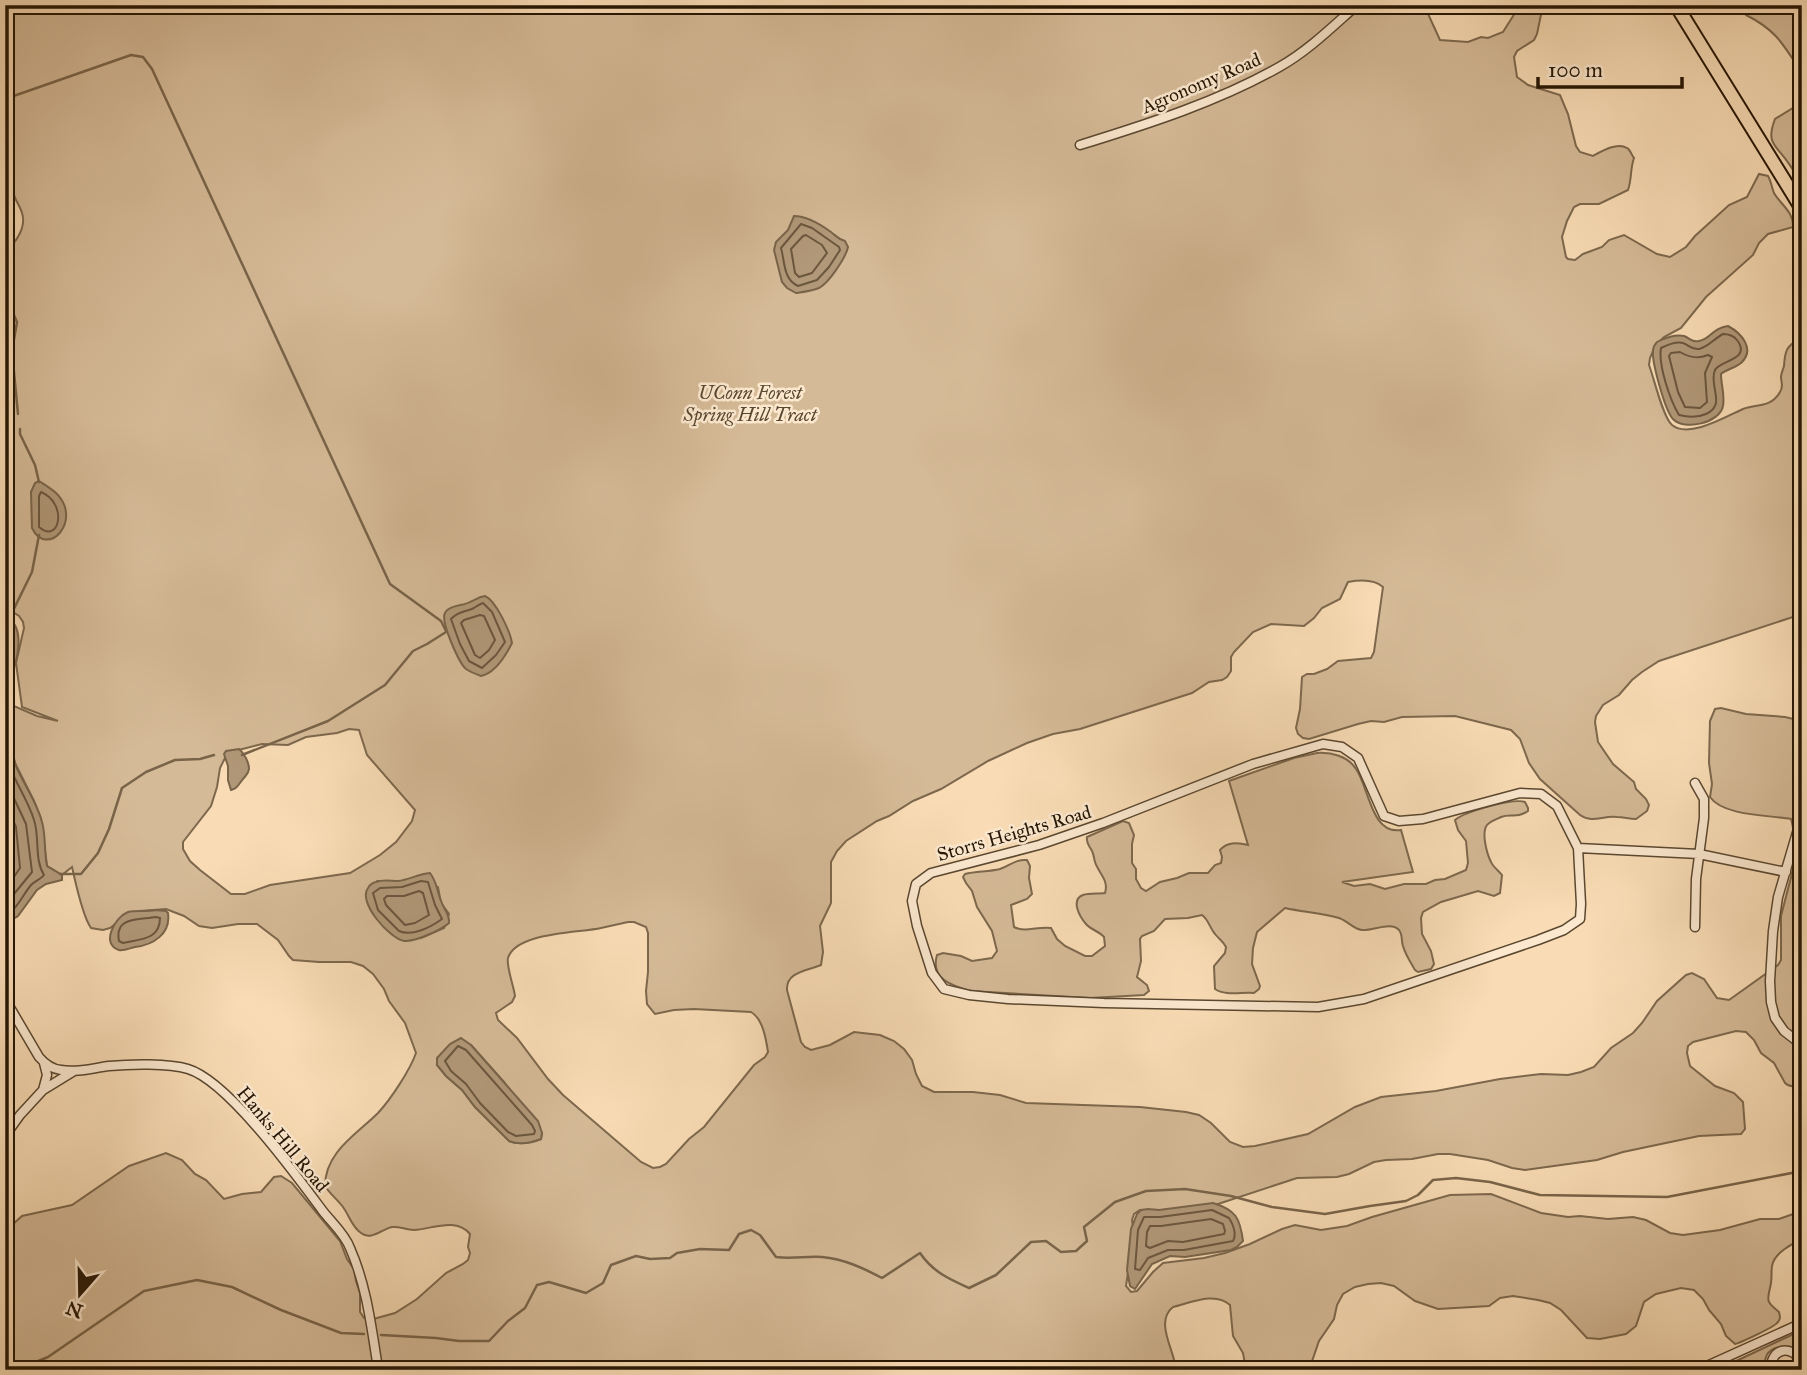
<svg xmlns="http://www.w3.org/2000/svg" width="1807" height="1375" font-family="'IM FELL Great Primer',serif">
  <style>
    .green { fill: #d5ba97; stroke: #7d684d; stroke-width: 2; fill-rule: evenodd }
    .water { fill: #b19878; stroke: #796449; stroke-width: 2 }
    .lines { fill: none; stroke-linecap: round; stroke-linejoin: round }
    .shore { stroke: #6b563e; stroke-width: 2 }
    .stream { stroke: #796449; stroke-width: 2.5 }
    .street-casing { stroke: #5a4730; stroke-width: 11 }
    .primary-casing { stroke: #251503; stroke-width: 16 }
    .street { stroke: #fbe8cf; stroke-width: 8 }
    .primary { stroke: #f9dcb5; stroke-width: 12 }
    .labels { text-anchor: middle; dominant-baseline: central; stroke-width: 5; stroke-linejoin: round; paint-order: stroke }
    .street-label { font-size: 19px; fill: #251503; stroke: #fbe8cf }
    .park-label { font-size: 19px; font-style: italic; fill: #5a472f; stroke: #fbe8cf }
  </style>
  <rect width="100%" height="100%" fill="#f9dcb5"/>
  <filter id="stains"><feTurbulence type="fractalNoise" baseFrequency=".00286" numOctaves="4"/><feColorMatrix values="0 0 0 0 .2 0 0 0 0 .09 0 0 0 0 .02 0 0 0 .5 -.17"/></filter>
  <radialGradient id="worn" r=".72"><stop offset=".6" stop-color="#630" stop-opacity="0"/><stop offset="1" stop-color="#630" stop-opacity=".3"/></radialGradient>
  <!-- green -->
  <path class="green" d="M 5,5 L 1424,5 L 1440,40 L 1468,42 L 1481,37 L 1488,38 L 1503,32 L 1515,13 L 1514,5 L 1543,5 L 1537,34 L 1534,40 L 1517,51 L 1514,57 L 1517,77 L 1528,85 L 1560,95 L 1568,114 L 1576,146 L 1580,152 L 1593,156 C 1602,151 1617,142 1627,148 C 1630,149 1632,156 1634,158 C 1630,169 1632,179 1628,190 L 1599,204 L 1580,204 L 1574,207 L 1567,221 L 1562,237 L 1566,257 L 1568,259 L 1575,260 L 1583,254 L 1602,247 L 1609,240 L 1624,235 L 1657,254 L 1670,257 L 1686,247 L 1695,236 L 1729,205 L 1747,197 L 1759,174 L 1768,176 C 1771,181 1772,188 1774,193 C 1781,205 1794,212 1793,227 L 1768,234 L 1759,243 L 1753,255 L 1706,297 L 1681,328 L 1664,337 L 1655,346 L 1650,358 L 1649,365 C 1654,378 1663,418 1672,425 C 1689,439 1727,416 1743,409 C 1756,404 1771,408 1780,392 C 1784,386 1781,383 1781,377 C 1781,373 1783,370 1784,366 C 1785,348 1787,347 1802,336 L 1802,614 L 1659,661 L 1642,672 L 1632,680 L 1619,695 L 1603,705 L 1596,716 L 1595,722 L 1598,742 L 1613,764 L 1634,782 L 1636,789 L 1646,799 L 1649,805 L 1647,811 L 1636,819 C 1629,819 1624,817 1617,817 C 1603,815 1593,824 1580,815 L 1540,779 L 1529,763 L 1520,739 L 1511,730 L 1455,716 L 1402,717 L 1384,722 L 1371,721 L 1358,724 L 1309,739 L 1303,738 L 1298,734 L 1296,728 L 1300,709 L 1302,677 L 1307,674 L 1314,674 L 1327,669 L 1338,661 L 1371,658 L 1374,652 L 1383,587 C 1374,579 1359,580 1348,582 L 1340,599 L 1322,608 L 1314,618 L 1304,626 L 1271,624 L 1253,632 L 1234,652 L 1231,657 L 1231,671 L 1227,677 L 1222,680 L 1209,682 L 1192,693 L 1080,729 L 1053,734 L 1027,743 L 988,761 L 941,789 L 913,801 L 889,816 L 877,821 L 846,841 L 837,851 L 831,862 L 831,903 L 820,926 L 823,952 L 821,965 C 806,971 786,972 787,990 L 801,1042 L 805,1047 L 811,1050 L 830,1045 L 854,1032 L 880,1035 L 894,1041 L 904,1049 L 912,1060 L 916,1074 L 922,1086 L 934,1092 L 973,1092 L 1000,1095 L 1026,1103 L 1140,1107 L 1186,1112 L 1199,1115 L 1211,1123 L 1230,1142 L 1243,1147 L 1255,1146 L 1308,1134 L 1355,1107 L 1381,1097 L 1436,1091 L 1500,1079 L 1541,1074 L 1568,1075 L 1581,1072 L 1594,1067 L 1611,1048 L 1633,1033 L 1642,1023 L 1657,1001 L 1686,975 L 1692,973 L 1704,979 L 1717,998 L 1729,1000 L 1778,965 L 1781,960 L 1781,916 L 1796,858 C 1797,851 1793,825 1791,819 C 1769,815 1723,816 1710,797 L 1712,784 L 1709,763 L 1710,721 L 1715,709 L 1721,708 L 1746,714 L 1785,717 L 1802,721 L 1802,1084 C 1796,1086 1790,1088 1785,1083 L 1774,1063 L 1761,1053 L 1754,1040 L 1746,1032 L 1736,1031 L 1693,1042 L 1688,1046 L 1687,1053 L 1690,1066 L 1715,1086 L 1734,1093 L 1743,1102 L 1745,1129 L 1741,1134 L 1699,1136 L 1623,1152 L 1597,1160 L 1525,1170 L 1512,1168 L 1488,1160 L 1450,1154 L 1438,1154 L 1412,1159 L 1386,1160 L 1374,1162 L 1349,1174 L 1337,1177 L 1297,1178 L 1215,1205 L 1163,1210 L 1140,1210 L 1134,1214 L 1132,1220 L 1134,1234 L 1126,1286 L 1131,1292 L 1137,1291 L 1153,1272 L 1163,1263 L 1204,1258 L 1225,1253 L 1250,1244 L 1282,1229 L 1295,1225 L 1321,1230 L 1347,1226 L 1372,1217 L 1450,1195 L 1491,1194 L 1541,1213 L 1568,1217 L 1580,1216 L 1608,1219 L 1633,1217 L 1646,1220 L 1670,1233 L 1683,1235 L 1720,1230 L 1760,1219 L 1779,1219 L 1802,1211 L 1802,1239 C 1792,1244 1774,1253 1772,1266 C 1771,1271 1772,1277 1771,1283 C 1768,1300 1764,1300 1779,1312 C 1780,1317 1781,1319 1777,1323 C 1774,1327 1740,1343 1735,1344 L 1726,1336 L 1721,1324 L 1709,1310 L 1703,1299 L 1694,1290 L 1681,1288 L 1656,1294 L 1644,1302 L 1636,1326 L 1626,1334 L 1600,1339 L 1587,1338 L 1561,1310 L 1550,1303 L 1538,1300 L 1513,1296 L 1500,1298 L 1489,1306 L 1438,1309 L 1415,1301 L 1394,1286 L 1381,1283 L 1368,1284 L 1355,1287 L 1343,1294 L 1337,1305 L 1334,1319 L 1319,1341 L 1309,1370 L 1246,1370 L 1243,1353 L 1233,1336 L 1230,1305 C 1215,1291 1190,1303 1173,1307 C 1154,1322 1175,1351 1176,1370 L 1079,1370 C 1072,1359 1057,1363 1049,1370 L 180,1370 L 177,1366 L 159,1370 L 5,1370 L 5,1325 L 11,1322 L 14,1316 L 11,1297 L 13,1278 L 10,1244 L 12,1225 L 22,1216 L 72,1205 L 129,1166 L 166,1153 L 182,1160 L 195,1174 L 206,1180 L 224,1199 L 242,1194 L 261,1192 L 274,1177 L 281,1176 L 292,1183 L 340,1241 L 347,1259 L 354,1269 L 356,1281 L 360,1293 L 360,1312 L 364,1318 L 370,1320 L 395,1313 L 417,1299 L 446,1273 L 463,1264 L 468,1260 L 470,1253 L 468,1247 L 470,1234 C 456,1217 432,1229 414,1230 C 406,1230 399,1226 392,1227 C 382,1229 371,1241 361,1233 C 352,1227 349,1215 343,1207 C 337,1199 330,1194 325,1186 C 325,1152 357,1134 378,1113 C 391,1099 410,1070 416,1053 L 405,1023 L 389,1001 L 384,989 L 373,974 L 363,966 L 351,962 L 319,962 L 293,960 L 289,956 L 278,940 L 257,924 L 238,924 L 212,928 L 199,926 L 184,916 L 166,909 L 140,911 L 126,916 L 110,928 L 103,930 L 91,928 C 82,915 76,884 72,867 L 62,875 L 47,866 L 41,819 L 34,801 L 15,763 L 10,743 L 5,734 L 5,708 L 14,706 L 37,716 L 58,721 L 22,707 L 16,663 L 24,628 L 23,622 L 19,616 L 5,607 L 5,253 C 15,243 27,228 22,213 C 20,206 15,200 13,192 C 11,180 13,170 5,160 ZM 349,729 L 359,730 L 367,755 L 415,810 L 412,821 L 396,842 L 380,855 L 350,873 L 270,885 L 245,894 L 231,894 L 200,870 L 190,861 L 183,849 L 183,842 L 211,806 L 217,787 L 220,768 L 226,756 L 231,752 L 262,744 L 288,745 L 306,737 L 337,733 ZM 378,881 L 401,881 L 438,887 L 441,903 L 449,914 L 444,928 L 421,938 ZM 628,922 L 634,922 L 646,927 L 648,933 L 648,972 L 646,991 L 647,1004 L 655,1014 L 674,1010 L 694,1009 L 751,1012 C 763,1019 766,1039 768,1052 L 765,1057 L 754,1065 L 704,1127 L 689,1139 L 666,1164 L 660,1167 L 653,1168 L 641,1162 L 563,1095 L 548,1079 L 517,1038 L 498,1020 L 496,1013 L 512,1002 L 515,996 C 514,987 506,966 508,958 C 516,932 579,933 601,928 C 610,926 619,924 628,922 ZM 471,1045 L 504,1082 L 542,1133 L 541,1139 C 531,1143 518,1145 509,1141 L 475,1107 L 462,1090 L 446,1076 L 437,1065 Z
    M 1744,5 L 1802,5 L 1802,70 L 1798,67 C 1782,42 1774,29 1746,15 Z
    M 1802,105 L 1802,182 C 1795,176 1794,170 1789,164 C 1777,145 1765,145 1775,119 L 1793,108 Z
    M 1317,753 C 1331,752 1348,756 1356,769 C 1369,787 1371,835 1401,830 L 1413,872 L 1342,882 L 1354,886 L 1370,884 L 1385,889 L 1404,884 L 1426,884 L 1435,880 L 1445,879 L 1466,870 L 1468,863 L 1466,841 L 1458,830 L 1455,820 C 1466,811 1514,798 1525,802 L 1528,808 L 1528,811 C 1516,819 1511,813 1501,817 C 1497,819 1490,821 1487,825 C 1481,833 1487,854 1491,862 C 1493,867 1499,871 1502,875 L 1500,893 L 1494,896 L 1478,891 L 1441,902 L 1423,912 L 1421,918 L 1422,934 L 1431,951 L 1434,964 L 1431,969 L 1418,972 L 1415,970 C 1411,963 1405,954 1403,946 C 1401,941 1403,935 1399,930 C 1391,921 1373,931 1362,930 C 1353,929 1348,921 1339,918 C 1321,913 1303,912 1285,908 L 1257,932 L 1253,948 L 1252,964 L 1260,986 L 1259,989 L 1254,993 C 1241,992 1225,996 1215,989 L 1214,966 L 1225,953 L 1226,947 C 1223,941 1219,939 1215,934 C 1209,927 1209,920 1202,915 L 1188,918 L 1165,919 L 1154,931 L 1142,936 L 1140,939 L 1141,961 L 1137,977 L 1147,985 L 1149,991 L 1144,995 L 1090,998 L 971,991 C 952,986 930,979 937,955 L 943,953 L 961,956 L 972,961 L 992,958 L 997,951 L 992,931 L 977,907 L 972,891 L 966,883 L 963,877 L 965,874 C 976,871 988,872 1000,869 C 1010,866 1015,859 1027,860 L 1030,866 L 1029,878 L 1032,894 L 1027,899 L 1011,905 L 1014,927 C 1025,933 1038,926 1051,928 L 1057,939 L 1065,946 L 1085,956 L 1092,956 L 1105,946 L 1104,937 C 1099,931 1091,930 1086,924 C 1080,917 1070,900 1083,895 C 1089,893 1099,894 1105,893 C 1109,880 1099,874 1095,862 C 1094,859 1094,855 1092,851 C 1089,845 1086,844 1087,837 L 1123,821 L 1129,823 L 1134,835 L 1132,844 L 1132,863 L 1136,869 L 1136,879 L 1141,888 L 1146,891 L 1160,882 L 1177,878 L 1189,873 L 1208,873 L 1215,865 L 1221,863 L 1222,857 L 1220,850 C 1228,841 1237,843 1248,845 L 1229,781 L 1294,758 Z
    M 1802,1330 L 1802,1352 C 1792,1347 1777,1343 1768,1353 C 1765,1357 1764,1365 1763,1370 L 1717,1370 Z"/>
  <!-- water -->
  <path class="water" d="M 794,216 C 807,216 820,224 831,232 C 836,236 838,239 845,241 L 848,247 C 846,257 829,283 819,288 C 812,291 803,292 796,293 L 787,288 L 782,282 L 774,250 L 776,242 L 788,230 Z
    M 1728,326 C 1741,333 1756,349 1741,363 C 1735,368 1727,369 1721,374 C 1721,385 1725,395 1723,406 C 1720,423 1684,431 1673,419 C 1665,411 1652,362 1653,352 C 1653,347 1654,346 1657,342 C 1664,338 1676,334 1684,336 C 1690,338 1692,343 1699,341 C 1711,339 1712,328 1728,326 Z
    M 39,481 C 45,485 52,489 57,494 C 83,521 47,559 32,528 L 31,492 L 35,483 Z
    M 485,596 C 496,601 510,631 512,643 C 506,655 495,673 481,676 C 476,674 470,672 466,669 C 459,663 440,621 445,613 C 449,605 463,606 470,602 C 475,600 478,597 485,596 Z
    M 5,617 C 24,624 19,652 14,668 L 5,672 Z
    M 5,734 C 12,743 12,755 16,766 C 24,785 37,802 42,822 C 46,836 44,852 47,866 L 62,875 L 62,880 L 46,884 L 37,890 L 18,916 L 5,924 Z
    M 239,749 C 244,753 249,762 249,769 C 248,775 246,775 243,779 C 238,785 238,788 231,790 L 228,780 L 228,766 L 224,754 L 226,751 Z
    M 430,873 C 437,882 437,891 441,901 C 444,910 450,914 449,923 C 441,930 415,942 404,941 C 390,939 357,902 368,888 C 369,885 374,882 376,882 C 383,879 391,881 398,881 C 409,880 418,874 430,873 Z
    M 155,910 L 166,911 L 168,913 C 171,934 153,945 135,947 C 130,948 124,951 119,950 C 100,944 115,917 128,912 C 136,910 147,912 155,910 Z
    M 461,1038 L 471,1045 L 538,1121 L 542,1133 L 541,1139 C 531,1143 519,1145 509,1141 L 475,1107 L 462,1090 L 446,1076 L 437,1065 L 437,1058 L 450,1044 Z
    M 1213,1203 C 1236,1210 1240,1218 1243,1241 L 1237,1247 L 1231,1250 L 1185,1257 L 1170,1256 L 1152,1264 L 1135,1289 L 1130,1286 L 1127,1270 L 1131,1229 L 1137,1214 L 1141,1210 L 1148,1209 L 1159,1210 Z"/>
  <g class="lines">
    <!-- shore -->
    <path class="shore" d="M 801,224 L 812,228 L 839,247 L 840,250 L 829,267 L 817,280 L 798,286 C 783,279 785,262 781,248 Z
      M 806,235 L 822,245 L 827,253 L 812,273 L 799,277 L 795,273 L 791,249 L 803,236 Z
      M 1723,334 C 1728,334 1733,335 1737,340 C 1752,360 1720,360 1715,370 C 1708,385 1727,405 1706,414 C 1697,418 1687,417 1679,415 C 1670,400 1658,365 1661,348 C 1667,345 1676,341 1683,343 C 1689,345 1691,350 1699,349 C 1708,347 1715,338 1723,334 Z
      M 1680,352 C 1690,358 1698,359 1708,355 L 1712,357 L 1705,373 L 1707,402 L 1700,408 L 1685,407 L 1678,392 L 1669,356 L 1671,353 Z
      M 41,492 C 68,503 60,545 39,527 L 39,496 Z
      M 483,603 L 492,612 L 505,642 L 496,655 L 482,668 L 469,661 L 460,644 L 451,619 C 458,611 466,612 474,608 C 477,606 480,604 483,603 Z
      M 480,615 L 484,616 L 495,640 L 489,650 L 480,658 L 475,655 L 461,623 L 464,620 Z
      M 5,753 C 11,777 27,797 34,820 C 40,838 34,859 44,875 C 41,879 35,881 31,885 C 22,896 18,908 5,916
      M 5,779 L 26,824 L 32,872 L 5,905
      M 5,802 L 16,827 L 20,868 L 5,890
      M 421,881 L 428,882 L 435,905 L 442,919 C 431,927 412,937 399,931 L 378,910 L 373,893 L 380,888 L 402,887 Z
      M 419,891 L 423,893 L 429,915 L 415,923 L 405,925 L 386,905 L 384,899 L 387,896 L 404,896 Z
      M 156,917 L 160,918 C 160,940 140,939 123,943 L 119,941 C 114,916 140,920 156,917 Z
      M 458,1046 L 466,1050 L 532,1125 L 535,1131 L 534,1134 L 516,1136 L 508,1132 L 480,1103 L 466,1084 L 451,1071 L 445,1061 Z
      M 1212,1210 L 1229,1218 C 1233,1224 1237,1234 1233,1241 L 1184,1250 L 1168,1250 L 1148,1258 L 1140,1270 L 1135,1269 L 1138,1230 L 1144,1217 L 1160,1217 Z
      M 1211,1219 L 1223,1224 L 1225,1231 L 1224,1234 L 1183,1242 L 1168,1241 L 1150,1248 L 1146,1246 L 1147,1232 L 1150,1226 L 1161,1226 Z"/>
    <!-- stream -->
    <path class="stream" d="M 5,99 L 131,55 L 143,57 L 152,69 L 390,584 L 441,621 L 446,631
      M 13,313 L 17,322 L 12,351 L 18,414
      M 20,429 L 20,434 L 35,465 L 39,482
      M 5,627 L 32,572 L 39,535
      M 242,755 L 328,721 L 385,685 L 413,651 L 427,644 L 446,632
      M 60,874 L 81,874 L 98,853 L 109,829 L 122,788 L 146,772 L 175,760 L 200,759 L 214,755
      M 381,1335 L 436,1338 L 459,1341 L 489,1341 L 508,1321 L 525,1308 L 537,1285 L 549,1282 L 586,1293 L 603,1283 L 611,1265 L 636,1256 L 650,1259 L 670,1258 L 677,1253 L 700,1249 L 729,1250 L 739,1234 L 751,1230 L 760,1235 L 776,1257 C 792,1259 807,1256 822,1257 C 844,1259 863,1268 882,1278 L 920,1253 C 933,1272 949,1279 969,1288 L 996,1275 L 1031,1242 L 1046,1241 L 1061,1252 L 1076,1251 L 1087,1241 L 1084,1227 L 1115,1202 L 1146,1191 L 1185,1189 L 1231,1196 L 1272,1207 L 1325,1214 L 1370,1206 L 1406,1201 L 1418,1195 L 1433,1180 L 1456,1178 L 1490,1182 L 1540,1195 L 1667,1197 L 1802,1171
      M 16,1370 L 48,1357 L 144,1291 L 197,1280 L 232,1287 L 281,1310 L 341,1333 L 364,1334"/>
    <defs>
      <path id="street" d="M 1080,145 C 1148,124 1220,101 1281,66 C 1309,50 1333,26 1357,5
        M 1323,744 L 1342,747 L 1358,758 L 1384,816 L 1399,821 L 1423,819 L 1520,793 L 1541,794 L 1557,806 L 1578,848 L 1581,904 L 1580,919 L 1564,930 L 1538,940 L 1364,999 L 1318,1007 L 1104,1003 L 1008,999 L 969,995 L 944,989 L 932,973 L 917,926 L 912,901 L 916,884 L 931,873 L 1039,845 L 1103,823 L 1253,764 Z
        M 1695,783 L 1704,799 L 1704,818 L 1696,879 L 1695,927
        M 1802,808 L 1798,829 L 1778,897 L 1773,931 L 1770,981 L 1771,1002 L 1775,1018 L 1784,1031 L 1802,1045
        M 1578,848 L 1699,854 L 1786,872
        M 5,999 L 39,1057 C 45,1064 52,1069 61,1070 C 77,1073 93,1068 109,1066 C 130,1064 168,1063 188,1069 C 228,1081 296,1175 322,1210 C 331,1222 345,1234 350,1248 C 366,1284 371,1324 377,1362 L 380,1370
        M 43,1090 L 47,1075 L 44,1063
        M 5,1136 L 20,1115 L 43,1090 L 74,1071
        M 1698,1370 L 1802,1323
        M 1771,1370 C 1770,1347 1793,1344 1802,1363
        M 1802,1370 L 1802,1369"/>
      <path id="primary" d="M 1676,5 L 1802,209"/>
    </defs>
    <!-- street casing -->
    <use href="#street" class="street-casing"/>
    <!-- primary casing -->
    <use href="#primary" class="primary-casing"/>
    <!-- street -->
    <use href="#street" class="street"/>
    <!-- primary -->
    <use href="#primary" class="primary"/>
  </g>
  <g class="labels">
    <!-- street labels -->
    <g class="street-label">
      <text transform="translate(1201 83) rotate(-23)">Agronomy Road</text>
      <text transform="translate(1014 833) rotate(-16)">Storrs Heights Road</text>
      <text transform="translate(283 1139) rotate(50)">Hanks Hill Road</text>
    </g>
    <!-- park labels -->
    <g class="park-label">
      <text x="750" y="392">UConn Forest<tspan x="750" dy="22">Spring Hill Tract</tspan></text>
    </g>
  </g>
  <!-- margin -->
  <rect width="1807" height="1375" fill="none" stroke="#f9dcb5" stroke-width="28"/>
  <rect x="7" y="7" width="1793" height="1361" fill="none" stroke="#251503" stroke-width="3.5"/>
  <rect x="14" y="14" width="1779" height="1347" fill="none" stroke="#251503" stroke-width="2"/>
  <!-- north arrow -->
  <g transform="translate(80 1294) rotate(200)" stroke="#fbe8cf" stroke-width="5" paint-order="stroke">
  <path d="M0-5L12 26L0 18L-12 26Z" fill="#251503"/>
  <text y="-10" font-size="19" font-weight="bold" text-anchor="middle" fill="#251503">N</text>
  </g>
  <!-- scale -->
  <path d="M1538 77v10h144v-10" fill="none" stroke="#251503" stroke-width="3.5"/>
  <text x="1548" y="77" font-size="21" fill="#251503" stroke="#fbe8cf" stroke-width="5" paint-order="stroke">100 m</text>
  <rect width="100%" height="100%" filter="url(#stains)"/>
  <rect width="100%" height="100%" fill="url(#worn)"/>
</svg>
